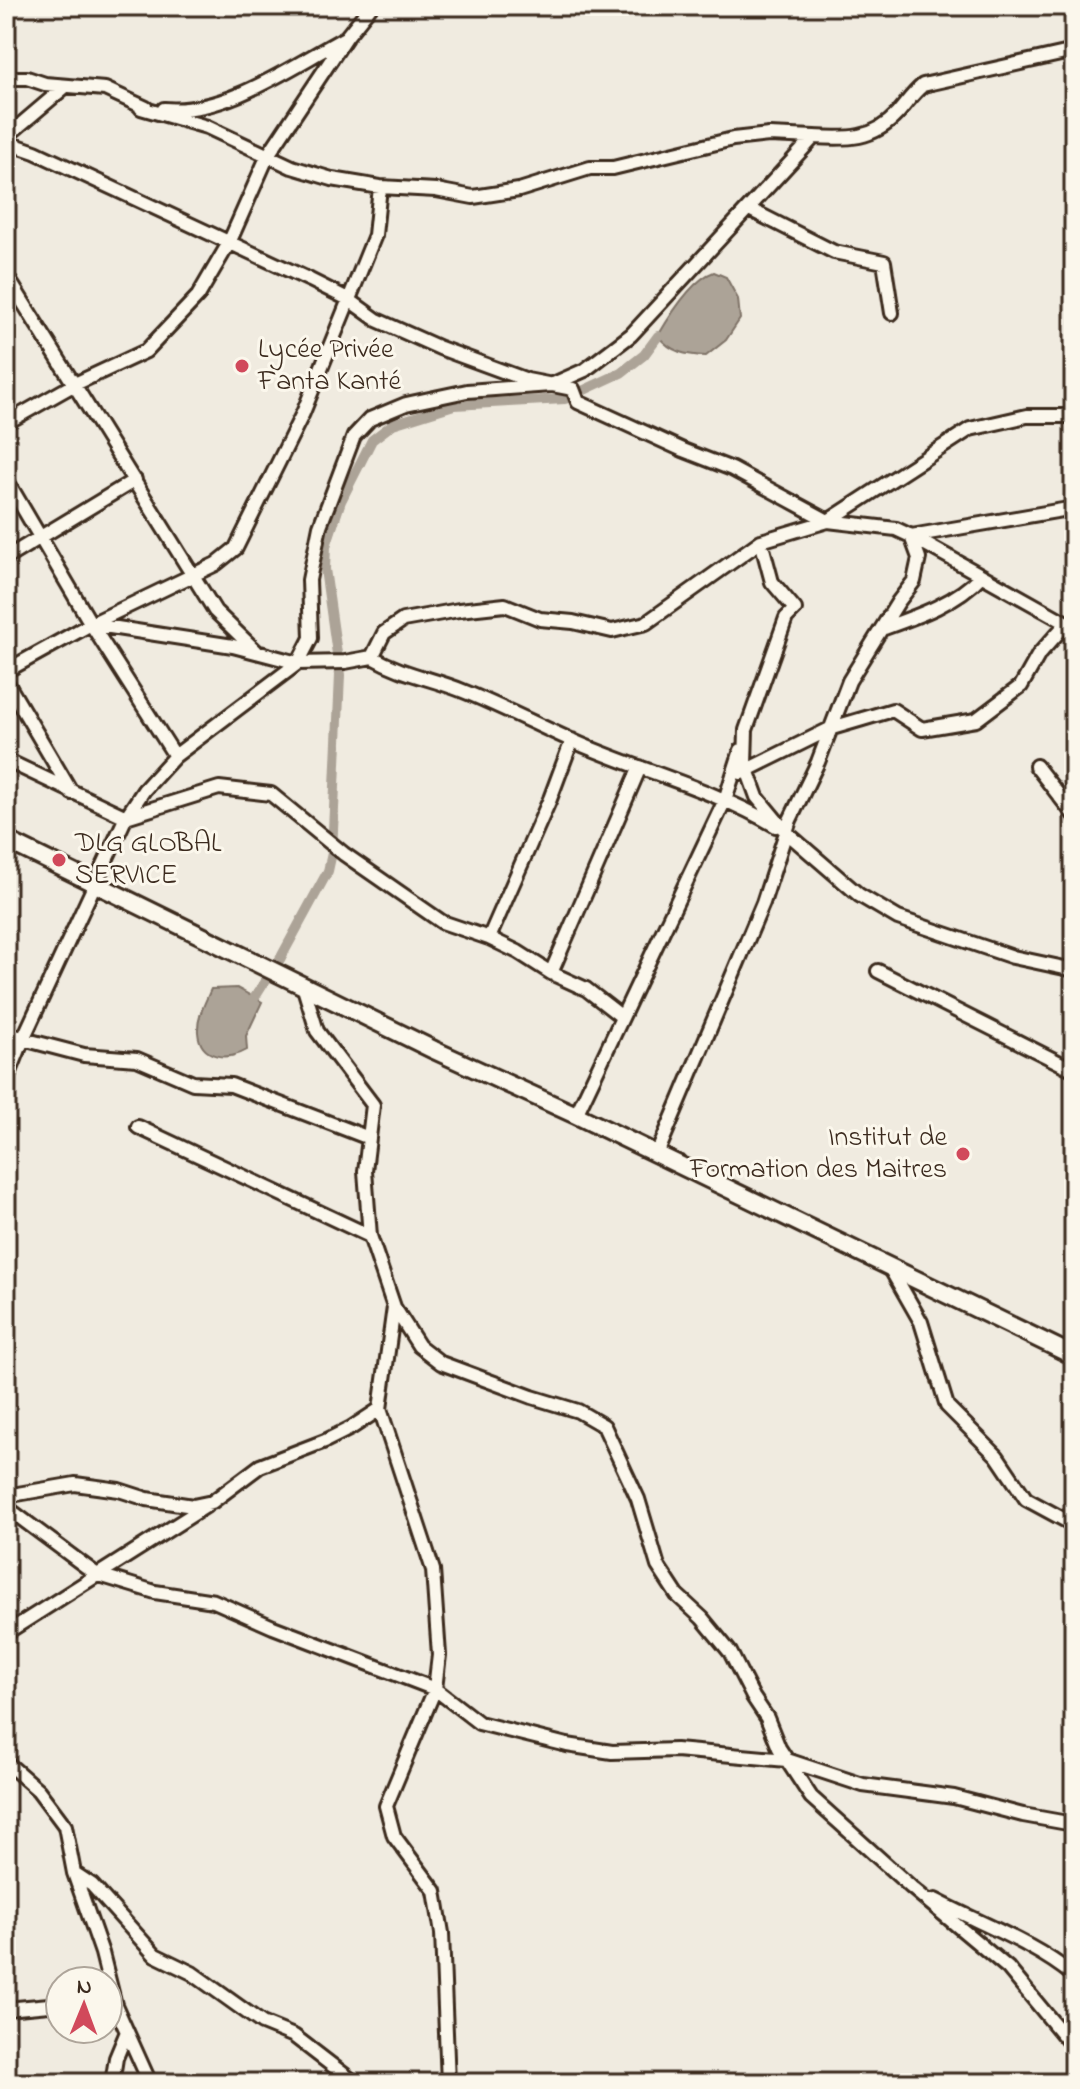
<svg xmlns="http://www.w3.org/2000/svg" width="1080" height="2089" font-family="'Indie Flower',sans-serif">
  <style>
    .water { fill: #aca397; stroke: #7f7367; stroke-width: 2 }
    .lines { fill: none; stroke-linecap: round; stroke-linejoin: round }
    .canal { stroke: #aca397; stroke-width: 10 }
    .minor-casing { stroke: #3b2a1e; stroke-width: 18 }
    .major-casing { stroke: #3b2a1e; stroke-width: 22 }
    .minor { stroke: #fbf7ec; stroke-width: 12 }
    .major { stroke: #fbf7ec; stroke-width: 16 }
    .poi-dot { fill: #d1495b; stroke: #fbf7ec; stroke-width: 3 }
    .labels { text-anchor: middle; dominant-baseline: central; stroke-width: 6; stroke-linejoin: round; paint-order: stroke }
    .poi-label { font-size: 28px; fill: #3b2a1e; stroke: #fbf7ec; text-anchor: start }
  </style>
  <rect width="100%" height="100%" fill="#f0ebe0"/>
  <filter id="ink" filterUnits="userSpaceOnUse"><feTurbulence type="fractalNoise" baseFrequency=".0125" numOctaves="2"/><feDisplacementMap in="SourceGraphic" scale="16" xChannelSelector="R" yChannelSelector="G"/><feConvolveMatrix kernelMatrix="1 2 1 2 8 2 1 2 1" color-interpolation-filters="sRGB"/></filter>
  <g filter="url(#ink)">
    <!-- water -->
    <path class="water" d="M 714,272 L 726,277 L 738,299 L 740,319 L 726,340 L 706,356 C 686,355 672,353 658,336 C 669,317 693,279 714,272 Z
      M 237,988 L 262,1002 L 246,1036 L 247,1050 C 229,1061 200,1060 198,1032 C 197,1017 205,1003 211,989 Z"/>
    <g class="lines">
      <!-- canal -->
      <path class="canal" d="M 279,961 L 328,871 L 332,853 L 340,675 L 325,569 L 326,546 L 341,501 L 372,440 L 393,424 L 454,405 L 565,399 L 621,373 L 644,355 L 658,336
        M 252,1002 L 267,978"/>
      <defs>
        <path id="minor" d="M 6,78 L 27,78 L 45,84 L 105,89 L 146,108
          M 141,108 L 207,127 L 292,167 L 332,179 L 380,187 L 436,190 L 473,197 L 519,190 L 590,168 L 613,168 L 733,139 L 769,135 L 814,137
          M 164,109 C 225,115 292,66 345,38
          M 6,137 L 66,86
          M 6,142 L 35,152 L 310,280 L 348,299 L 377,320 L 440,348 L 527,380 L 573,389 L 578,402 L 683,450 L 732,469 L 828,521 L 896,529 L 911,536 L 1074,508
          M 749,209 L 834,252 L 884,262 L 892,313
          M 6,275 L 215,611 L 256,651
          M 6,423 L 75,384 L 146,351 L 198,296 L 229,243 L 268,155 L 347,36 L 371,6
          M 6,479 L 91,624 L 175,756
          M 911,536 L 1072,626
          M 761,541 L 772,582 L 795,609 L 786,618 L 746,730 L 745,764 L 757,797 L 786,832 L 859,895 L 898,918 L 1013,957 L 1074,970
          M 6,558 L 135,480
          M 91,624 L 233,646 L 298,663 L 345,662 L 372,657 L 384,633 L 403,620 L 459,610 L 505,605 L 540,619 L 573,622 L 612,631 L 646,623 L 761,541 L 828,521 L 970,429 L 1027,416 L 1074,416
          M 884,628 C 918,616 956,603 981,576
          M 372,657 C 404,675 431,678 463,691 C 503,707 541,727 580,744 C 645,772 715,790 776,826
          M 6,671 L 91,624 L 216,564 L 236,548 L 303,413 L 375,235 L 380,187
          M 6,681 L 72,793
          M 6,760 L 126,817 L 219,788 L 271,794 L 344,854 L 442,922 L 489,938 L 518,952 L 551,973 L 586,989 L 622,1017
          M 1036,766 L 1074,815
          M 741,773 L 832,728 L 893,710 L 922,729 L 976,720 L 1021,686 L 1039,654 L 1066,624 L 1074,624
          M 489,938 L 550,799 L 572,740
          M 878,971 L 1074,1070
          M 551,973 L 640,767
          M 303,985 L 317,1031 L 373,1105 L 365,1171 L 370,1236 L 394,1307 L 380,1409 L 433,1570 L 439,1655 L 435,1689 L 386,1806 L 394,1836 L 435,1891 L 442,1933 L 448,2083
          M 6,1032 L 23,1039 L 84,1055 L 137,1059 L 193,1083 L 231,1085 L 369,1138
          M 6,1082 L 23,1039 L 126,817 L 144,790 L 175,756 L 298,663 L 311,638 L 309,580 L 320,526 L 354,436 L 370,419 L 406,404 L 467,391 L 551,385 L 585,370 L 631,335 L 814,137 C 848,139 873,140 897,114 C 907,103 911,95 923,85 L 1074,51
          M 576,1115 L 725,800 L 741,750
          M 138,1127 L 370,1236
          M 657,1154 L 763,903 L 790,820 L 818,762 L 849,681 L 898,602 L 914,581 L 919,558 L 911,536
          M 889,1266 L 921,1322 L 947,1406 L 997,1456 L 1026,1499 L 1074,1525
          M 394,1307 L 419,1346 L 441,1363 L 532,1397 L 578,1411 L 604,1426 L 638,1499 L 658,1566 L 677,1595 L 702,1618 L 730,1652 L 753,1697 L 767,1718 L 779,1748 L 811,1797 L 911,1887 L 1008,1968 L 1074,2048
          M 6,1496 L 75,1484 L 119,1490 L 147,1499 L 193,1506 L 212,1502 L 260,1466 L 325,1441 L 351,1428 L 380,1409
          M 6,1507 L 96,1574 L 155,1592 L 214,1601 L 273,1627 L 435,1689 L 479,1723 L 567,1745 L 612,1752 L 676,1750 L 787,1760 L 863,1785 L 954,1797 L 1023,1815 L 1073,1824 L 1074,1820
          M 6,1633 L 206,1506
          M 6,1762 L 38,1790 L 65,1826 L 74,1873 L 102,1953 L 115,2005 L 150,2083
          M 74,1873 L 92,1885 L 155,1955 L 192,1973 L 262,2023 L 294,2036 L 355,2083
          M 935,1900 C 981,1924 1034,1943 1074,1976
          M 6,2009 L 60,2004
          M 112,2083 L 116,2058 L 126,2034"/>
        <path id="major" d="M 6,840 L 434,1050 L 576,1115 L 1074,1356"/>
      </defs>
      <!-- minor casing -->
      <use href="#minor" class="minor-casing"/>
      <!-- major casing -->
      <use href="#major" class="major-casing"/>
      <!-- minor -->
      <use href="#minor" class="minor"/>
      <!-- major -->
      <use href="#major" class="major"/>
    </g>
  </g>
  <!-- markers -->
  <g class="poi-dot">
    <circle cx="242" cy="366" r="8"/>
    <circle cx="59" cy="860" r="8"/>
    <circle cx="963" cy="1154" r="8"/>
  </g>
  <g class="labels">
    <!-- poi labels -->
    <g class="poi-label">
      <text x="258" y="350">Lycée Privée<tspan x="258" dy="32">Fanta Kanté</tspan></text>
      <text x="75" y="844">DLG GLOBAL<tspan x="75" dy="32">SERVICE</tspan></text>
      <text x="947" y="1138" text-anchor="end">Institut de<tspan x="947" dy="32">Formation des Maitres</tspan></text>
    </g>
  </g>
  <!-- margin -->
  <rect width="1080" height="2089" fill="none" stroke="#fbf7ec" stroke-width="32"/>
  <rect x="16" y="16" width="1048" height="2057" fill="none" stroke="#3b2a1e" stroke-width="3" filter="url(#ink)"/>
  <!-- north arrow -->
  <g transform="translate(84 2005) rotate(1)"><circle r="38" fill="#fbf7ec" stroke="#aea59a" stroke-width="2"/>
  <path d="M0-6L14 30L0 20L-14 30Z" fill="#d1495b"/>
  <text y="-12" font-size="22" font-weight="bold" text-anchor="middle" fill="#3b2a1e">N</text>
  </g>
</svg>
